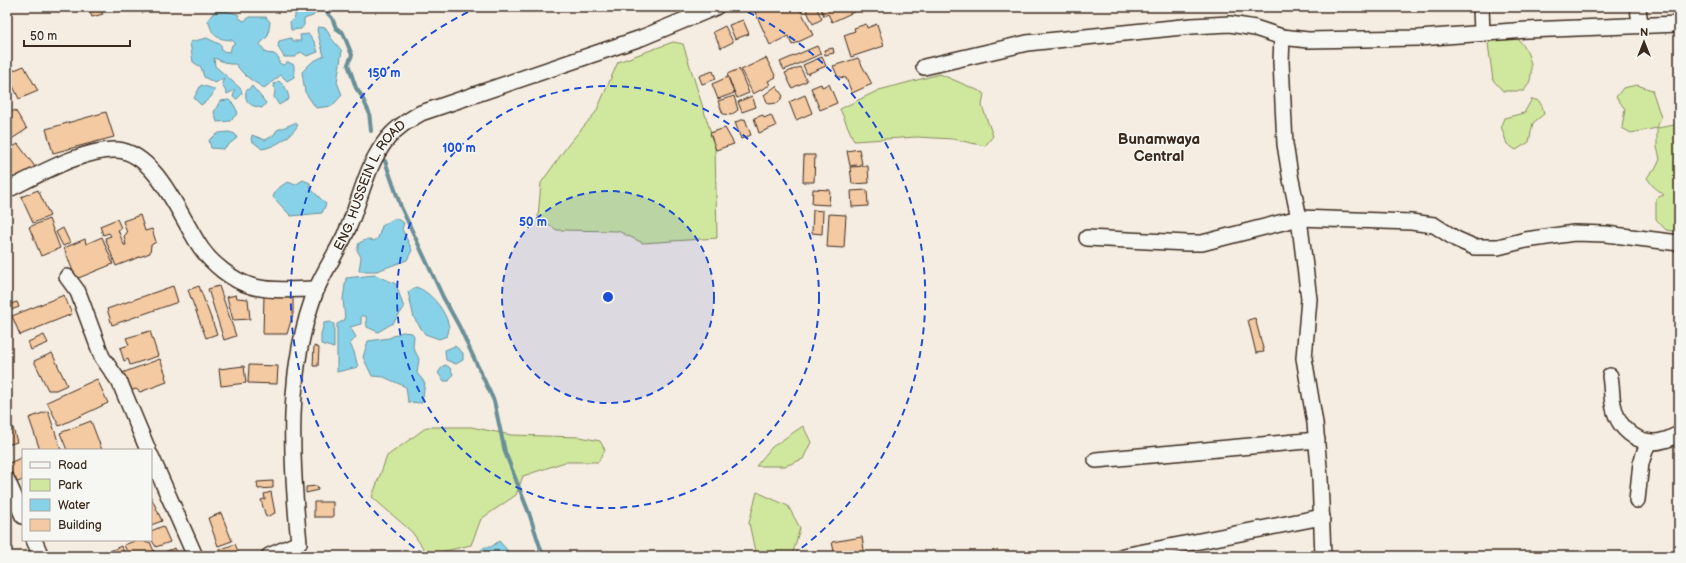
<svg xmlns="http://www.w3.org/2000/svg" width="1686" height="563" font-family="'Balsamiq Sans',sans-serif">
  <style>
    .green { fill: #d0e89e; stroke: #86895e }
    .water { fill: #88d2e9; stroke: #698f98 }
    .lines { fill: none; stroke-linecap: round; stroke-linejoin: round }
    .stream { stroke: #698f98; stroke-width: 4 }
    .building { fill: #f4caa3; stroke: #3b2a1e }
    .minor-casing { stroke: #3b2a1e; stroke-width: 18 }
    .minor { stroke: #f6f6f2; stroke-width: 15 }
    .ring { fill: none; stroke: #1d4ed8; stroke-width: 2; stroke-dasharray: 7 5 }
    .labels { text-anchor: middle; dominant-baseline: central; stroke-width: 3; stroke-linejoin: round; paint-order: stroke }
    .street-label { font-size: 13px; fill: #3b2a1e; stroke: #f6f6f2 }
    .quarter-label { font-size: 15px; font-weight: bold; fill: #3b2a1e; stroke: #f6f6f2 }
    .centre { fill: #1d4ed8; stroke: #f6f6f2; stroke-width: 2 }
    .ring-label { font-size: 12px; text-anchor: middle; font-weight: bold; fill: #1d4ed8; stroke: #f6f6f2; stroke-width: 3; stroke-linejoin: round; paint-order: stroke }
  </style>
  <rect width="100%" height="100%" fill="#f6ede2"/>
  <filter id="ink" filterUnits="userSpaceOnUse"><feTurbulence type="fractalNoise" baseFrequency=".025" numOctaves="2"/><feDisplacementMap in="SourceGraphic" scale="8" xChannelSelector="R" yChannelSelector="G"/><feConvolveMatrix kernelMatrix="1 2 1 2 8 2 1 2 1" color-interpolation-filters="sRGB"/></filter>
  <g filter="url(#ink)">
    <!-- green -->
    <path class="green" d="M 1504,38 L 1517,38 C 1528,49 1534,65 1530,80 C 1529,84 1526,88 1524,91 L 1503,91 L 1493,80 L 1488,44 L 1492,40 Z
      M 673,42 L 683,44 L 715,146 L 717,238 L 643,243 L 618,231 L 557,230 L 538,217 L 541,183 L 568,145 L 596,112 L 618,62 Z
      M 940,74 L 984,93 L 982,106 L 993,136 L 985,146 L 953,139 L 917,137 L 854,141 L 840,109 L 879,90 Z
      M 1637,85 L 1652,90 L 1661,117 L 1657,128 L 1675,125 L 1679,126 L 1679,232 L 1666,230 L 1656,219 L 1656,198 L 1664,195 L 1653,186 L 1647,178 L 1651,172 L 1656,168 L 1660,159 L 1657,147 L 1657,128 L 1631,133 L 1622,128 L 1625,109 L 1616,97 L 1623,88 Z
      M 1532,99 L 1539,101 L 1542,106 L 1544,114 L 1533,123 L 1529,142 L 1516,150 L 1507,144 L 1501,126 L 1504,118 L 1524,113 Z
      M 803,426 L 811,442 L 803,459 L 785,466 L 756,466 L 772,447 Z
      M 427,427 L 471,427 L 511,435 L 580,437 L 600,441 L 605,450 L 598,462 L 565,462 L 523,476 L 516,495 L 481,519 L 471,545 L 428,555 L 412,532 L 372,497 L 387,456 Z
      M 757,492 L 788,506 L 800,528 L 792,556 L 756,556 L 749,523 Z"/>
    <!-- water -->
    <path class="water" d="M 290,7 L 316,7 L 317,11 L 313,16 L 304,19 L 304,25 L 301,29 L 291,30 L 290,22 L 295,17 L 295,9 Z
      M 224,11 L 238,14 L 239,18 L 244,21 L 250,17 L 266,17 L 270,22 L 268,36 L 260,44 L 266,53 L 274,54 L 279,58 L 279,63 L 283,65 L 288,62 L 294,65 L 294,77 L 287,81 L 281,75 L 264,88 C 253,81 243,76 236,64 L 229,64 L 214,58 L 215,66 L 241,89 L 242,94 L 237,99 L 233,97 L 235,90 L 227,94 L 222,84 L 224,78 L 215,83 L 204,77 L 201,67 L 193,62 L 190,42 L 207,38 L 221,45 L 222,51 L 230,52 L 232,45 L 235,43 L 232,40 C 215,39 213,36 208,20 L 214,12 Z
      M 318,27 L 326,28 L 331,38 L 342,51 L 337,82 L 342,95 L 332,106 L 316,108 L 305,92 L 302,72 L 312,62 L 324,56 L 317,30 Z
      M 309,34 L 315,43 L 318,52 L 307,56 L 301,52 L 295,57 L 284,57 L 278,47 L 279,41 L 291,38 L 293,41 L 301,41 L 300,35 Z
      M 279,81 C 285,86 288,91 289,99 L 279,105 L 274,97 L 275,91 L 274,84 Z
      M 201,85 L 214,89 C 214,97 206,101 201,105 L 194,98 Z
      M 252,86 L 266,103 L 262,108 C 251,106 244,103 246,91 Z
      M 229,100 L 234,105 L 238,113 L 230,121 L 217,122 L 214,112 L 220,101 Z
      M 295,123 L 298,125 C 291,137 275,147 262,149 L 251,140 L 252,135 L 265,140 L 273,136 L 277,130 Z
      M 229,132 L 235,134 L 237,138 L 223,149 L 211,148 L 209,140 L 219,133 Z
      M 303,180 L 310,183 L 310,188 L 326,204 L 322,213 L 291,216 L 273,197 L 276,190 L 287,182 L 291,183 L 295,185 Z
      M 395,218 L 404,223 L 402,229 L 412,250 L 407,260 L 377,271 L 359,271 L 361,257 L 357,250 L 359,243 L 368,239 L 374,241 L 378,238 L 382,226 Z
      M 375,275 L 396,284 L 404,308 L 393,323 L 378,332 L 367,327 L 366,316 L 361,316 L 361,324 L 350,327 L 356,337 L 350,344 L 354,352 L 358,367 L 337,372 L 337,324 L 345,320 L 343,299 L 346,278 Z
      M 416,287 C 431,292 446,311 449,327 C 449,330 448,334 447,336 L 439,339 L 425,334 L 414,318 L 408,292 Z
      M 330,322 L 334,324 L 334,348 L 321,344 L 321,334 L 324,323 Z
      M 402,332 L 412,333 L 414,336 L 413,347 L 419,359 L 417,373 L 425,383 L 422,403 L 408,402 L 406,387 L 384,377 L 372,376 L 363,357 L 368,341 L 389,338 Z
      M 455,346 L 463,353 L 463,360 L 456,364 L 446,360 L 445,350 Z
      M 446,365 L 450,368 L 453,374 L 449,381 L 444,381 L 438,373 L 443,366 Z
      M 499,541 L 509,552 L 510,556 L 473,556 L 485,547 L 491,547 Z"/>
    <g class="lines">
      <!-- stream -->
      <path class="stream" d="M 322,7 L 332,18 L 336,28 L 343,33 L 352,55 L 348,64 L 356,88 L 361,95 L 369,112 L 371,131
        M 385,161 L 401,207 L 443,297 L 459,326 L 494,401 L 505,452 L 529,513 L 543,556"/>
    </g>
    <!-- building -->
    <path class="building" d="M 99,7 L 103,14 L 92,17 L 89,10 Z
      M 140,7 L 158,7 L 142,13 Z
      M 765,7 L 799,7 L 813,35 L 792,45 L 788,36 L 770,45 L 755,12 Z
      M 805,7 L 816,7 L 822,19 L 813,24 Z
      M 820,7 L 857,7 L 858,10 L 832,22 L 828,14 L 824,16 Z
      M 743,20 L 749,34 L 735,39 L 729,25 Z
      M 866,24 L 867,28 L 877,24 L 884,46 L 851,57 L 844,35 L 855,31 L 854,28 Z
      M 725,26 L 733,42 L 721,48 L 713,32 Z
      M 817,46 L 821,54 L 784,70 L 780,62 Z
      M 833,48 L 834,53 L 825,55 L 824,50 Z
      M 822,57 L 826,66 L 807,74 L 803,65 Z
      M 766,58 L 776,77 L 768,81 L 770,85 L 753,94 L 741,70 Z
      M 858,58 L 872,84 L 852,93 L 846,78 L 838,77 L 833,66 Z
      M 24,66 L 38,91 L 19,99 L 7,73 Z
      M 800,67 L 807,81 L 792,88 L 785,73 Z
      M 739,69 L 749,93 L 737,98 L 727,74 Z
      M 713,71 L 716,79 L 702,84 L 699,76 Z
      M 728,77 L 734,93 L 718,99 L 712,84 Z
      M 821,84 L 822,87 L 829,84 L 837,103 L 820,110 L 811,88 Z
      M 776,86 L 783,96 L 778,103 L 768,104 L 764,95 Z
      M 805,95 L 812,113 L 796,120 L 789,102 Z
      M 734,96 L 738,110 L 731,115 L 723,114 L 718,101 Z
      M 752,96 L 756,107 L 742,112 L 738,102 Z
      M 15,110 L 27,129 L 7,142 L 7,115 Z
      M 106,112 L 114,137 L 53,153 L 46,129 Z
      M 763,115 L 764,118 L 771,115 L 776,126 L 759,133 L 754,118 Z
      M 745,119 L 751,135 L 741,139 L 735,122 Z
      M 725,128 L 734,144 L 716,150 L 710,133 Z
      M 18,144 L 36,168 L 7,182 L 7,150 Z
      M 859,149 L 862,164 L 850,166 L 847,151 Z
      M 804,155 L 815,155 L 814,182 L 803,182 Z
      M 868,166 L 869,183 L 852,184 L 850,167 Z
      M 813,189 L 830,190 L 829,205 L 812,204 Z
      M 38,190 L 50,216 L 33,223 L 21,197 Z
      M 867,190 L 868,206 L 852,207 L 851,191 Z
      M 813,210 L 823,211 L 822,234 L 812,233 Z
      M 829,214 L 846,215 L 844,248 L 827,247 Z
      M 140,215 L 145,231 L 152,229 L 156,242 L 151,245 L 150,253 L 116,266 L 105,238 L 111,236 L 109,233 L 103,235 L 100,226 L 117,219 L 121,228 L 118,230 L 124,245 L 126,245 L 124,236 L 127,233 L 123,221 Z
      M 49,219 L 60,248 L 41,256 L 29,227 Z
      M 63,228 L 70,243 L 63,246 L 56,232 Z
      M 102,237 L 113,264 L 76,279 L 64,248 L 85,239 L 86,244 Z
      M 173,286 L 178,302 L 112,325 L 107,309 Z
      M 199,286 L 217,334 L 206,338 L 188,290 Z
      M 219,286 L 236,336 L 224,340 L 208,289 Z
      M 64,295 L 72,314 L 20,335 L 12,316 Z
      M 236,295 L 237,298 L 248,299 L 250,319 L 233,320 L 227,297 Z
      M 264,295 L 293,295 L 293,314 L 287,334 L 263,334 Z
      M 17,302 L 19,307 L 8,311 L 7,305 Z
      M 1255,318 L 1264,352 L 1256,353 L 1248,320 Z
      M 150,331 L 158,356 L 130,365 L 128,359 L 124,361 L 120,348 L 129,345 L 126,338 Z
      M 44,335 L 48,343 L 31,350 L 28,342 Z
      M 314,346 L 319,348 L 318,366 L 313,366 Z
      M 52,353 L 67,385 L 56,390 L 48,390 L 34,361 Z
      M 160,359 L 166,375 L 165,376 L 167,382 L 140,392 L 136,389 L 129,391 L 122,373 Z
      M 249,365 L 278,366 L 277,384 L 248,383 Z
      M 244,366 L 246,383 L 221,386 L 219,369 Z
      M 97,379 L 108,403 L 59,426 L 47,402 Z
      M 48,411 L 61,450 L 40,450 L 29,418 Z
      M 91,421 L 102,450 L 67,450 L 60,433 Z
      M 13,428 L 17,442 L 7,445 L 7,429 Z
      M 23,457 L 23,480 L 15,483 L 7,464 Z
      M 273,481 L 273,488 L 258,489 L 257,482 Z
      M 317,486 L 318,490 L 306,493 L 306,487 Z
      M 271,492 L 275,513 L 266,517 L 261,500 L 265,499 L 264,494 Z
      M 151,497 L 162,521 L 151,525 Z
      M 314,502 L 333,502 L 333,517 L 314,517 Z
      M 221,513 L 232,541 L 218,546 L 208,518 Z
      M 163,526 L 170,542 L 156,547 L 151,539 L 151,531 Z
      M 862,537 L 865,556 L 835,556 L 832,542 Z
      M 137,540 L 144,540 L 146,543 L 150,542 L 156,556 L 129,556 L 124,545 Z
      M 235,544 L 239,554 L 234,556 L 221,556 L 219,550 Z
      M 121,546 L 126,556 L 110,556 L 108,552 Z
      M 175,548 L 178,555 L 160,556 L 159,554 Z"/>
    <g class="lines">
      <defs>
        <g id="minor">
          <path d="M 1481,7 L 1482,33"/>
          <path d="M 1638,7 L 1640,25"/>
          <path d="M 1282,37 L 1281,62 L 1285,144 L 1290,175 L 1299,218 L 1309,299 L 1304,358 L 1315,423 L 1320,478 L 1323,556"/>
          <path d="M 924,67 L 1027,43 L 1192,26 L 1230,24 L 1255,28 L 1282,37 L 1308,40 L 1419,38 L 1527,30 L 1679,24"/>
          <path d="M 7,190 C 36,176 84,148 117,150 C 157,153 181,219 201,248 C 212,264 232,280 251,286 C 272,292 295,289 317,289"/>
          <path d="M 1087,238 L 1187,243 L 1202,243 L 1299,218 L 1411,222 L 1434,225 L 1456,239 L 1474,247 L 1498,247 L 1526,240 L 1574,233 L 1606,234 L 1679,243"/>
          <path d="M 67,277 L 78,292 L 102,357 L 120,383 L 148,450"/>
          <path d="M 1610,376 C 1612,387 1611,398 1614,408 C 1619,430 1641,448 1665,440 C 1670,439 1674,436 1679,434"/>
          <path d="M 151,456 L 195,556"/>
          <path d="M 1096,460 L 1317,440"/>
          <path d="M 7,480 L 23,516"/>
          <path d="M 1637,500 L 1641,463 L 1648,442"/>
          <path d="M 34,540 L 41,556"/>
          <path id="s1" d="M 269,556 L 299,543 C 291,461 285,367 317,288 C 326,267 340,248 349,226 C 361,197 367,163 388,138 C 397,127 409,120 421,113 L 641,38 L 716,7"/>
          <path d="M 1123,556 L 1322,517"/>
        </g>
      </defs>
      <!-- minor casing -->
      <use href="#minor" class="minor-casing"/>
      <!-- minor -->
      <use href="#minor" class="minor"/>
    </g>
  </g>
  <!-- distance rings -->
  <circle cx="608" cy="297" r="106" fill="#1d4ed8" fill-opacity=".12"/>
  <g class="ring">
    <circle cx="608" cy="297" r="106"/>
    <circle cx="608" cy="297" r="211"/>
    <path d="M424 555A317 317 0 0 1 479 7M737 7A317 317 0 0 1 792 555"/>
  </g>
  <g class="labels">
    <!-- street labels -->
    <g class="street-label">
      <text stroke="none"><textPath href="#s1" startOffset="407">ENG. HUSSEIN L. ROAD</textPath></text>
    </g>
    <!-- quarter labels -->
    <g class="quarter-label">
      <text x="1159" y="139">Bunamwaya<tspan x="1159" dy="17">Central</tspan></text>
    </g>
  </g>
  <circle cx="608" cy="297" r="6" class="centre"/>
  <g class="ring-label">
    <text x="384" y="77">150 m</text>
    <text x="459" y="152">100 m</text>
    <text x="533" y="226">50 m</text>
  </g>
  <!-- margin -->
  <rect width="1686" height="563" fill="none" stroke="#f6f6f2" stroke-width="24"/>
  <rect x="12" y="12" width="1662" height="539" fill="none" stroke="#3b2a1e" stroke-width="1.5" filter="url(#ink)"/>
  <!-- legend -->
  <rect x="22" y="449" width="130" height="92" fill="#f6f6f2" stroke="#aba49d"/>
  <rect x="30" y="462" width="20" height="6" fill="#f6f6f2" stroke="#aba49d"/>
  <text x="58" y="469" font-size="12" fill="#3b2a1e">Road</text>
  <rect x="30" y="479" width="20" height="12" fill="#d0e89e" stroke="#aba49d"/>
  <text x="58" y="489" font-size="12" fill="#3b2a1e">Park</text>
  <rect x="30" y="499" width="20" height="12" fill="#88d2e9" stroke="#aba49d"/>
  <text x="58" y="509" font-size="12" fill="#3b2a1e">Water</text>
  <rect x="30" y="519" width="20" height="12" fill="#f4caa3" stroke="#aba49d"/>
  <text x="58" y="529" font-size="12" fill="#3b2a1e">Building</text>
  <!-- north arrow -->
  <g transform="translate(1644 42)" stroke="#f6f6f2" stroke-width="3" paint-order="stroke">
  <path d="M0-3L7 15L0 10L-7 15Z" fill="#3b2a1e"/>
  <text y="-6" font-size="11" font-weight="bold" text-anchor="middle" fill="#3b2a1e">N</text>
  </g>
  <!-- scale -->
  <path d="M24 40v6h106v-6" fill="none" stroke="#3b2a1e" stroke-width="2"/>
  <text x="30" y="40" font-size="12" fill="#3b2a1e" stroke="#f6f6f2" stroke-width="3" paint-order="stroke">50 m</text>
</svg>
